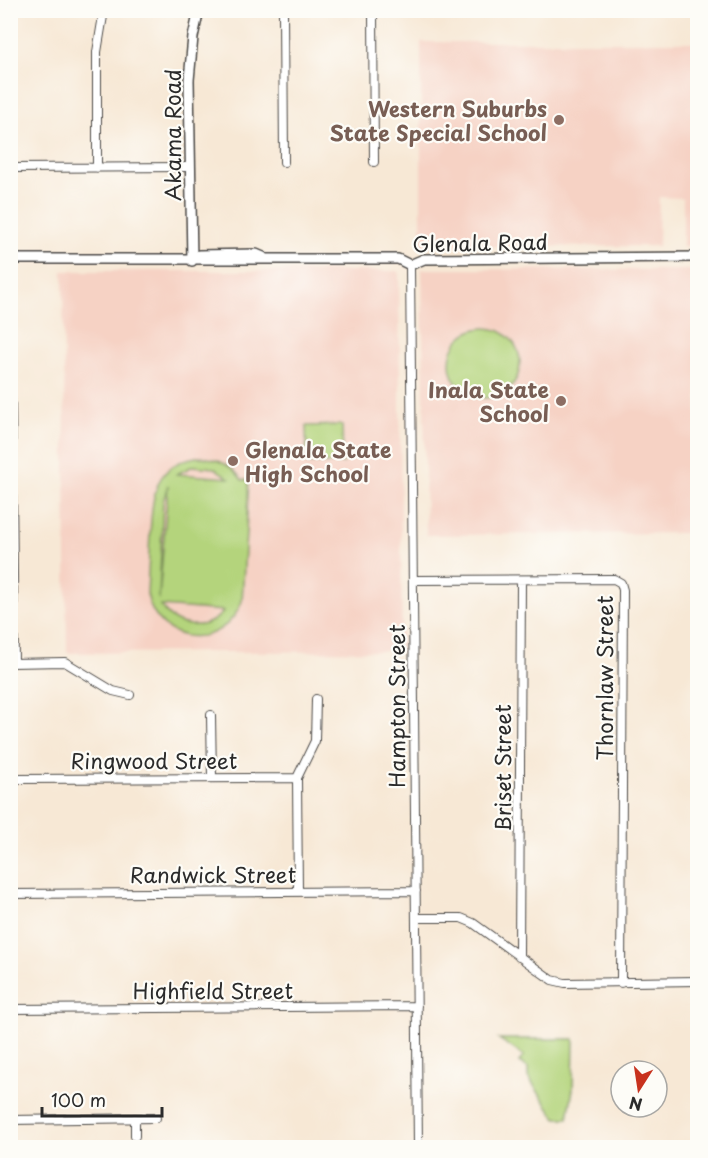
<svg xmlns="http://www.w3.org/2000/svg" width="708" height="1158" font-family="'Playpen Sans',sans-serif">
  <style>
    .built { fill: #f6d2c4 }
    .green { fill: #b4d47b; stroke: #708053; stroke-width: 1.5; fill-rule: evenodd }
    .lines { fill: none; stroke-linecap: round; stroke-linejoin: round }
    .minor-casing { stroke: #4a4744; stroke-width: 10 }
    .tertiary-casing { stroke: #4a4744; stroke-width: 12 }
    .minor { stroke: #fff; stroke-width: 8 }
    .tertiary { stroke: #fff; stroke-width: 9 }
    .education-dot { fill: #8d6e63; stroke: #fdfcf7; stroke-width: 2 }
    .labels { text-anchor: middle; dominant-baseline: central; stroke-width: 4.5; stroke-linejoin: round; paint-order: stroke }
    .education-label { font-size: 21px; font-weight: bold; fill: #785e54; stroke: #fdfcf7; text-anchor: end }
    .street-label { font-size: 21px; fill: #2b2b2b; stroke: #fdfcf7 }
  </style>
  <rect width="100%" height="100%" fill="#fdfcf7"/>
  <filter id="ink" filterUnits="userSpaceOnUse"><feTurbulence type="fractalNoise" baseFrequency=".0167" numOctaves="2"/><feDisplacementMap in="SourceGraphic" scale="12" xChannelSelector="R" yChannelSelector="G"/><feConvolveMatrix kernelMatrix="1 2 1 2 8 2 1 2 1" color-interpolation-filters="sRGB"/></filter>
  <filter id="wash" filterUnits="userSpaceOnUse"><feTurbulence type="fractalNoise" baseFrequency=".008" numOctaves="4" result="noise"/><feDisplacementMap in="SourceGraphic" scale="24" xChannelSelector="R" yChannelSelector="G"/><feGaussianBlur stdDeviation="1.35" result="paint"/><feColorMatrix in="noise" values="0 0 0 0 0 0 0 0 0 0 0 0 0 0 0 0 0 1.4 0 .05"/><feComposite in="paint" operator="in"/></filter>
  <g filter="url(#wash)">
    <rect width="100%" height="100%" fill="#f7e8d5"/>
    <!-- built -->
    <path class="built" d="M 421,42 L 697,42 L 697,245 L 683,246 L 683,198 L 659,197 L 658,246 L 421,247 Z
      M 422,269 L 697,270 L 697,533 L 426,535 Z
      M 63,271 L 399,271 L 402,651 L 67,653 Z"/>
    <!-- green -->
    <path class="green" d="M450 363a35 35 0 1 1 70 0a35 35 0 1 1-70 0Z
      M 342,425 L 343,463 L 307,463 L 306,426 Z
      M 196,457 C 216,457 231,464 242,480 L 249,480 L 242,601 C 224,651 157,648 147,594 C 148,574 149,553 150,533 C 153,496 153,465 196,457 ZM 193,466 L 214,468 L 229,478 L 177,474 ZM 168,485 L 159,599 L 159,600 L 163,502 ZM 161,606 L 223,611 L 223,612 C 206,632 175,629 161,606 Z
      M 499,1039 L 574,1039 L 573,1089 L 568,1118 L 556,1118 L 528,1077 L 528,1068 L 519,1062 L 524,1056 Z"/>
  </g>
  <g filter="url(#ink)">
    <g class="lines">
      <defs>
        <path id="minor" d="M 283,10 L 284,162
          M 373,10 L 374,162
          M 10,168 L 190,167
          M 97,168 L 97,52 L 104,10
          M 410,265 L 418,1148
          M 10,307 L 14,663
          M 413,580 L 614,579 L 621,583 L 623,590 L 621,983
          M 11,663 L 65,662 L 113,691 L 130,695
          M 211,715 L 212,778
          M 10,779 L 297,778
          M 298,892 L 297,778 L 315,741 L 316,699
          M 10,894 L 416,891
          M 416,918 L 461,918 L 473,923 L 552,980 L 565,983 L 698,981
          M 519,957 L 521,580
          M 10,1009 L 417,1006
          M 135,1118 L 135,1136
          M 10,1120 L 156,1118"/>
        <path id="tertiary" d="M 199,255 L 256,254 L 263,257
          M 10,259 L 398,259 L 410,265 L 424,259 L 698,257
          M 192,261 L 189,80 L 193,37 L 199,10"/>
      </defs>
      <!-- minor casing -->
      <use href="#minor" class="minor-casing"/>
      <!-- tertiary casing -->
      <use href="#tertiary" class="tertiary-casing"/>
      <!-- minor -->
      <use href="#minor" class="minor"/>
      <!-- tertiary -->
      <use href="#tertiary" class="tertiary"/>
    </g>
  </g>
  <!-- markers -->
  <g class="education-dot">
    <circle cx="559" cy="120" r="6"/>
    <circle cx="561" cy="401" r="6"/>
    <circle cx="233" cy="461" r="6"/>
  </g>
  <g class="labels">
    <!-- education labels -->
    <g class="education-label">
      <text x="547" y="108">Western Suburbs<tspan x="547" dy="24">State Special School</tspan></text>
      <text x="549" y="389">Inala State<tspan x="549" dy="24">School</tspan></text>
      <text x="245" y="449" text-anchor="start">Glenala State<tspan x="245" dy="24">High School</tspan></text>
    </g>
    <!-- street labels -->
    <g class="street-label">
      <text transform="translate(172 135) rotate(-90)">Akama Road</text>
      <text transform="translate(480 242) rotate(-1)">Glenala Road</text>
      <text transform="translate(604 678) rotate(-90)">Thornlaw Street</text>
      <text transform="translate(396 706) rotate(-90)">Hampton Street</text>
      <text x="154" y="760">Ringwood Street</text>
      <text transform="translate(502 768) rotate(-90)">Briset Street</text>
      <text x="213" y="874">Randwick Street</text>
      <text x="213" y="990">Highfield Street</text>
    </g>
  </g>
  <!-- margin -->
  <rect width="708" height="1158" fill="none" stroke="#fdfcf7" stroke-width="36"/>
  <!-- north arrow -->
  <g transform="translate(639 1089) rotate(192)"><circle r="28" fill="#fdfcf7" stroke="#a9a8a5" stroke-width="1.5"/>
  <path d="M0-4.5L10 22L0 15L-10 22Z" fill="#c8321e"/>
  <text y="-9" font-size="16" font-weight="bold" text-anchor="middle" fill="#2b2b2b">N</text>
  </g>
  <!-- scale -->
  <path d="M42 1107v9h120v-9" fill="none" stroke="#2b2b2b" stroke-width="3"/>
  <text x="51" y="1107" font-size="18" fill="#2b2b2b" stroke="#fdfcf7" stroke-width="4.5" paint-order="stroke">100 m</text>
</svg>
